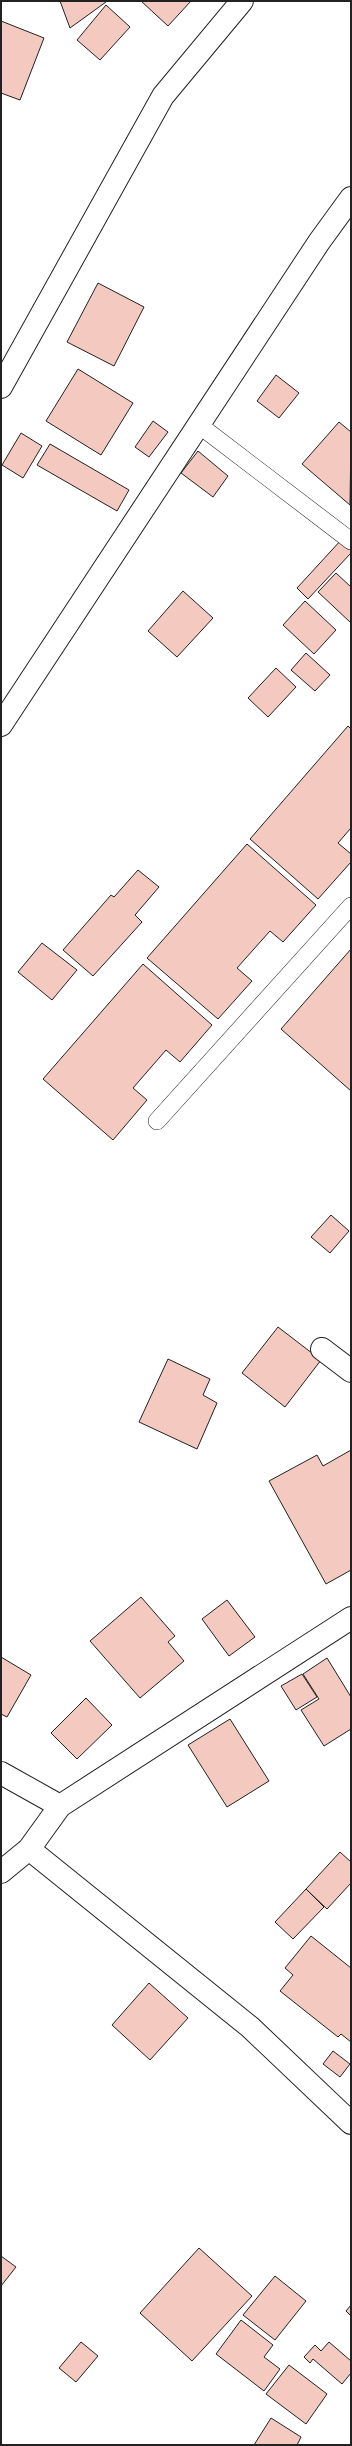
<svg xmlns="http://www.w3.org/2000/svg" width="352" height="2446" font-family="'Sofia Sans Condensed',sans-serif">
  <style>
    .building { fill: #f3c9c0; stroke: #222 }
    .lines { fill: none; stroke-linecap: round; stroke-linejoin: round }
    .lane-casing { stroke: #222; stroke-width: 18 }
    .street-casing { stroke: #222; stroke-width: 24 }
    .secondary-casing { stroke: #222; stroke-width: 24 }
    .lane { stroke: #fff; stroke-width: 17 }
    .street { stroke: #fff; stroke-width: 22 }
    .secondary { stroke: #fff; stroke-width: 22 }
  </style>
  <rect width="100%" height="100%" fill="#fff"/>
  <!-- building -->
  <path class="building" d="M 60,1 L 106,1 L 106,2 L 70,28 Z
    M 141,1 L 191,1 L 168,26 Z
    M 106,5 L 130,27 L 100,60 L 77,40 Z
    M 1,21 L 44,38 L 20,100 L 1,93 Z
    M 98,283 L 144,307 L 114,366 L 67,342 Z
    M 78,369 L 133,403 L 101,455 L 46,421 Z
    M 276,375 L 299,393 L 279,418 L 257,401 Z
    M 153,421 L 168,432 L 149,457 L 135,447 Z
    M 339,422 L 351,432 L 350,505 L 302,464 Z
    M 21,433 L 42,446 L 23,478 L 2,465 Z
    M 50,444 L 129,490 L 117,511 L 37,465 Z
    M 198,451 L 228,476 L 213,497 L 181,473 Z
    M 342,539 L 351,547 L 351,553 L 308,599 L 297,588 Z
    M 336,573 L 351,587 L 351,623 L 318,592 Z
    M 183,591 L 213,618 L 177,657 L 148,631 Z
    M 305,601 L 336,630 L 314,654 L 283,625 Z
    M 306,653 L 330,675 L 315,691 L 291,670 Z
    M 276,668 L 296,687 L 268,717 L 248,698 Z
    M 348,726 L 351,729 L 351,828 L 338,843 L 351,854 L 351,862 L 318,899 L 250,839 Z
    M 247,844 L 316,905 L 283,942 L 270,931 L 237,968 L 252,981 L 218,1019 L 147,958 Z
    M 138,870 L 159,887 L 135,915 L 142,922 L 93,976 L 63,950 L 111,895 L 114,897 Z
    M 42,943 L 77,970 L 52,1000 L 18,972 Z
    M 351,949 L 351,1091 L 281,1029 Z
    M 143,964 L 212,1025 L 180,1062 L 166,1050 L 133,1088 L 147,1100 L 113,1140 L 43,1079 Z
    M 331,1215 L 349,1231 L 330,1253 L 311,1237 Z
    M 278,1327 L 321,1360 L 285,1407 L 242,1373 Z
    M 168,1359 L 210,1379 L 203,1395 L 217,1403 L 197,1449 L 139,1422 Z
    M 351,1450 L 351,1570 L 326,1584 L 269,1481 L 317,1455 L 323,1466 Z
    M 141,1597 L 175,1636 L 168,1642 L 184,1661 L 140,1698 L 90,1641 Z
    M 227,1600 L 255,1637 L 229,1656 L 202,1619 Z
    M 1,1657 L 31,1675 L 7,1717 L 1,1714 Z
    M 327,1658 L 351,1697 L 351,1729 L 324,1746 L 301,1710 L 319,1699 L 303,1674 Z
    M 302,1674 L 317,1697 L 296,1710 L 281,1686 Z
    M 86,1698 L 112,1725 L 77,1759 L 51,1733 Z
    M 230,1719 L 269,1781 L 227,1807 L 188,1745 Z
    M 340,1852 L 351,1862 L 351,1883 L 327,1909 L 306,1889 Z
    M 306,1889 L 324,1907 L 293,1939 L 275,1922 Z
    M 311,1936 L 351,1968 L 351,2042 L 341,2034 L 338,2037 L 280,1991 L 293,1975 L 285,1968 Z
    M 149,1983 L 188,2018 L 150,2060 L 112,2025 Z
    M 333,2051 L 350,2064 L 340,2077 L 323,2064 Z
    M 199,2248 L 252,2296 L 192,2361 L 140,2313 Z
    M 1,2256 L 16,2267 L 1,2286 Z
    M 275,2276 L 306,2301 L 275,2340 L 243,2315 Z
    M 351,2305 L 351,2316 L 346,2311 Z
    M 241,2320 L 273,2345 L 264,2357 L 280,2369 L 264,2391 L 216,2354 Z
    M 81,2342 L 98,2356 L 76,2382 L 59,2368 Z
    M 329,2342 L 351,2361 L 351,2373 L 342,2384 L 313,2359 L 310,2363 L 304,2357 L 315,2345 L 321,2351 Z
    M 289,2365 L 327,2394 L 306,2424 L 266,2394 Z
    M 271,2418 L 301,2437 L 297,2445 L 254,2445 Z"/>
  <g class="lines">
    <defs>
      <path id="lane" d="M 199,425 L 351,541
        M 157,1121 L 351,906"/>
      <path id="street" d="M 1,725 L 319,242 L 351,198
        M 322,1349 L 351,1371
        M 351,1618 L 60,1806 L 29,1849 L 250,2027 L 351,2123
        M 1,1773 L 60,1806
        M 1,1872 L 29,1849"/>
      <path id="secondary" d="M 1,387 L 163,96 L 242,1"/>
    </defs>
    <!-- lane casing -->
    <use href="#lane" class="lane-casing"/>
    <!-- street casing -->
    <use href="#street" class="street-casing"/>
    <!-- secondary casing -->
    <use href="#secondary" class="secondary-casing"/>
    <!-- lane -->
    <use href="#lane" class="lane"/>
    <!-- street -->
    <use href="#street" class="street"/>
    <!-- secondary -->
    <use href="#secondary" class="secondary"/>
  </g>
  <!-- border -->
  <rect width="352" height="2446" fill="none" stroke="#222222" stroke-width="4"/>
</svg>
